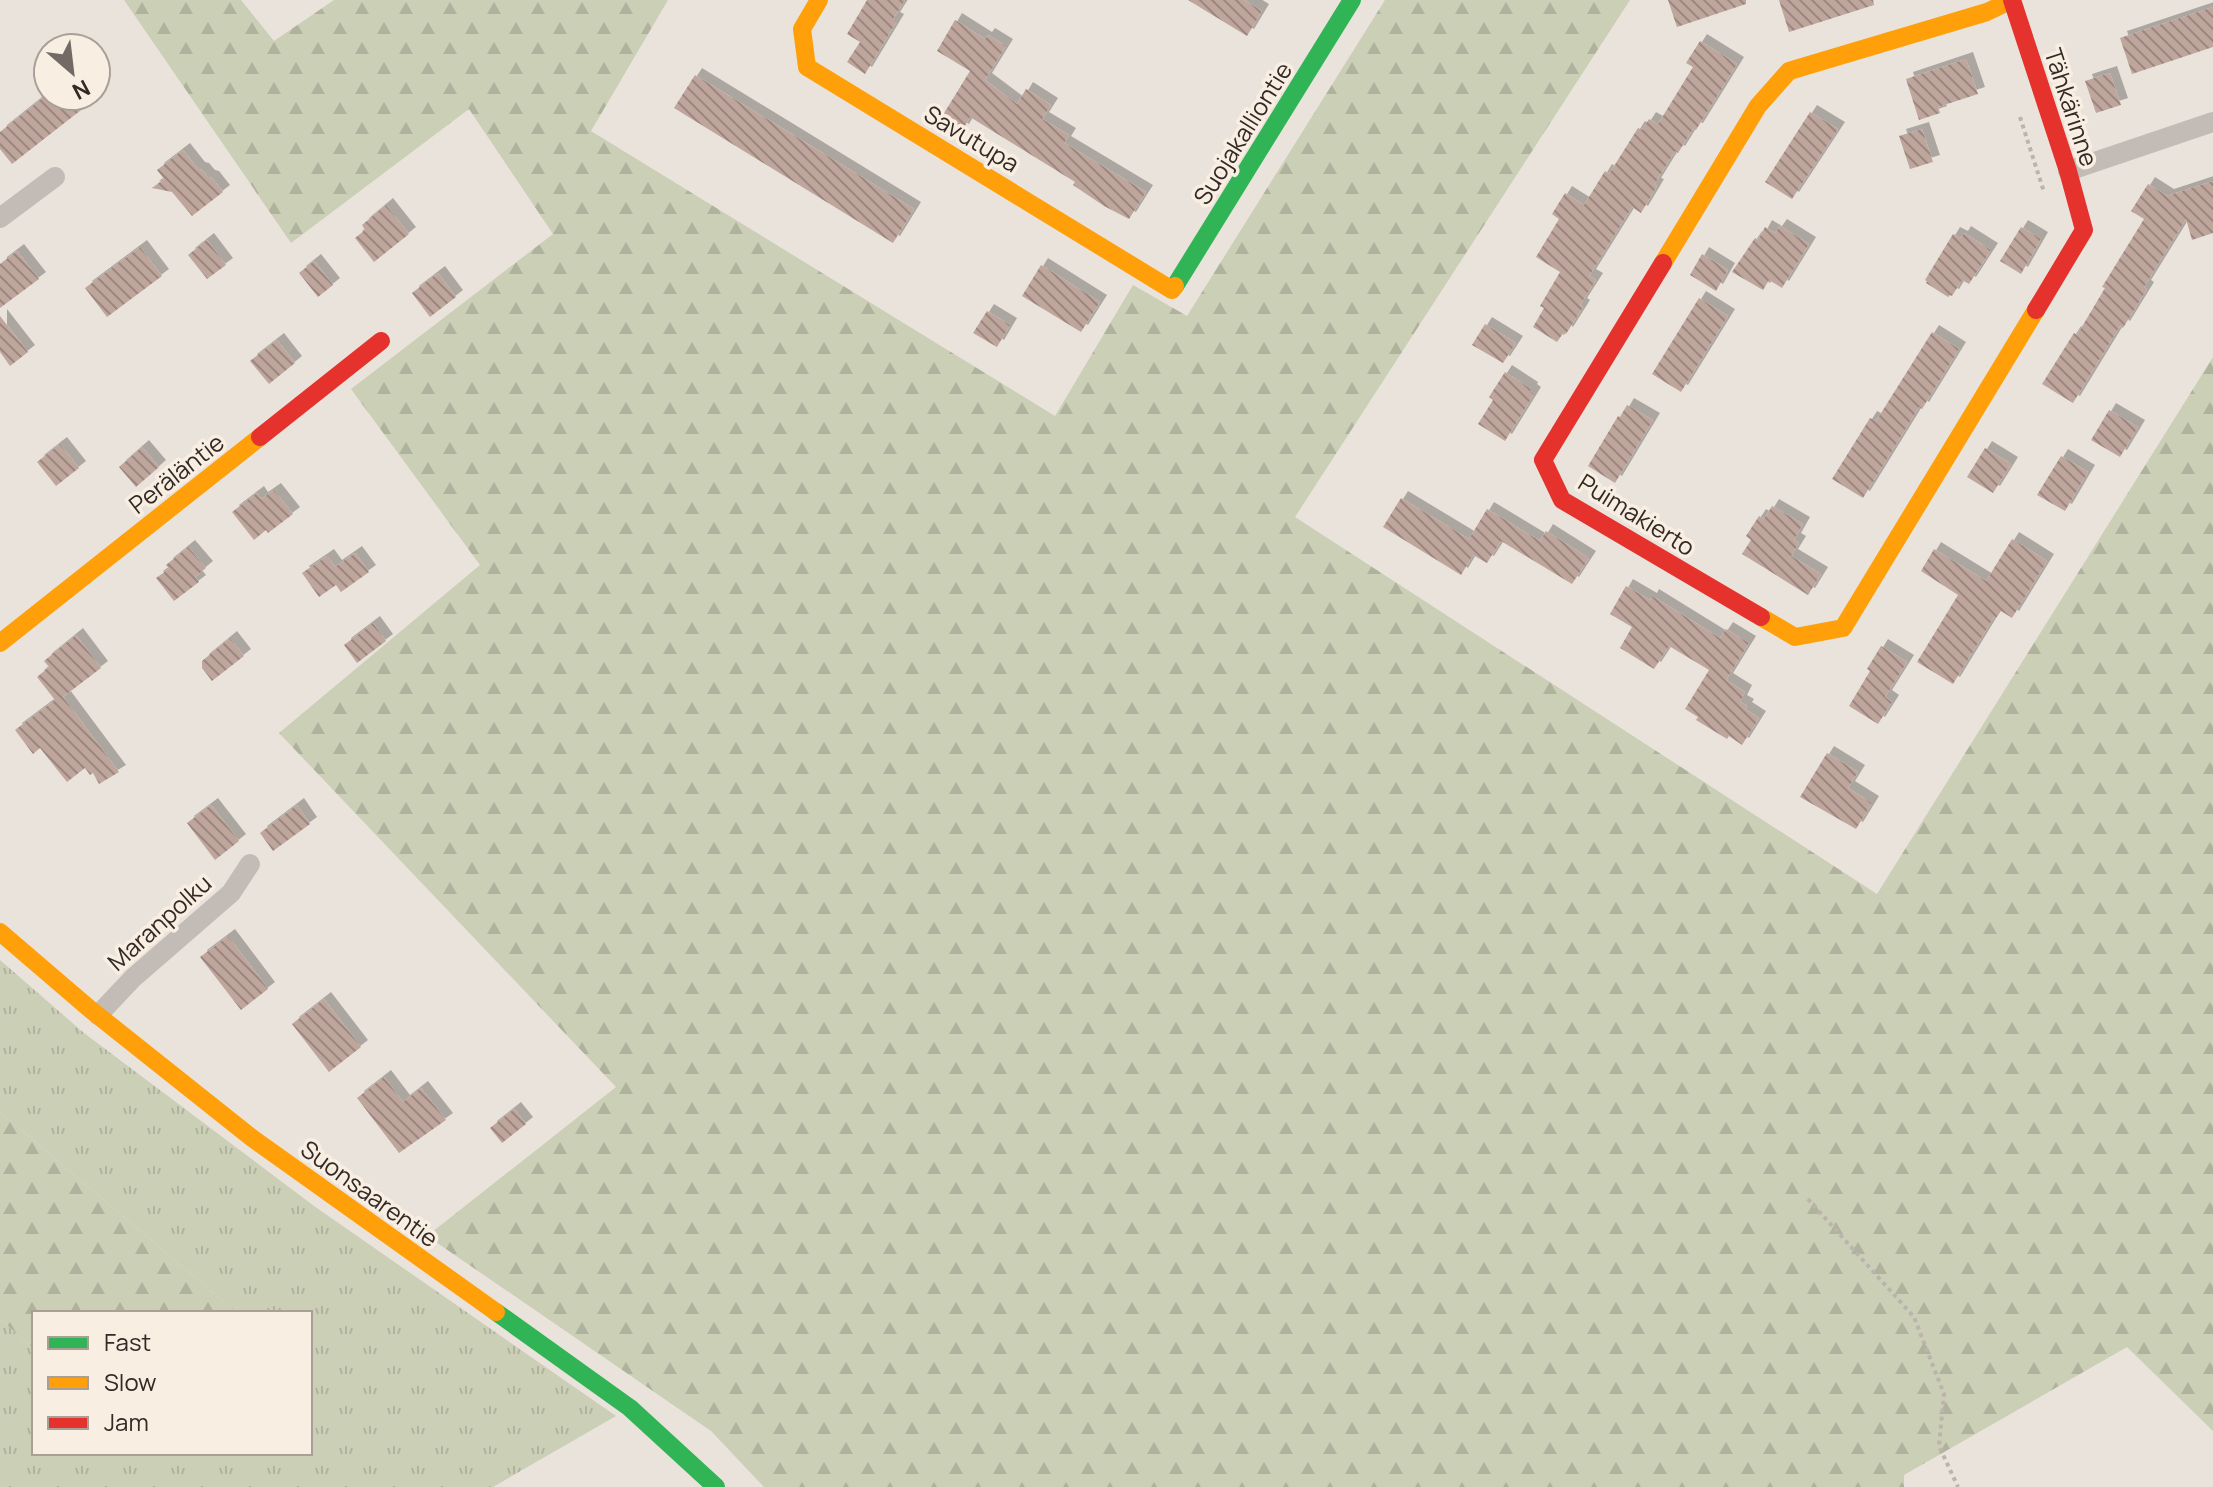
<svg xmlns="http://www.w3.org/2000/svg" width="2213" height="1487" font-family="Manrope,sans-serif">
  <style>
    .grass { fill: url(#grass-tufts) }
    .forest { fill: url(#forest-firs) }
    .building { fill: url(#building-back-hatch); filter: url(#shadow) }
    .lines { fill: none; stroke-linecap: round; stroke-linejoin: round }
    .path { stroke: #bbb4ae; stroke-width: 4; stroke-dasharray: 4 4; stroke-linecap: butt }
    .street { stroke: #c3bbb5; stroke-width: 20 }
    .fast { stroke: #30b455; stroke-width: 18 }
    .slow { stroke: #ff9f0a; stroke-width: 18 }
    .jam { stroke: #e5322d; stroke-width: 18 }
    .labels { text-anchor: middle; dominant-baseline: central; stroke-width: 7; stroke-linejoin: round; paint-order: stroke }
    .street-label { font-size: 24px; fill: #332925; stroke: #f9eee2 }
  </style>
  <defs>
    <pattern id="grass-tufts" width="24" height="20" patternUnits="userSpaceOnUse" patternTransform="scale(2)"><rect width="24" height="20" fill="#cbcfb6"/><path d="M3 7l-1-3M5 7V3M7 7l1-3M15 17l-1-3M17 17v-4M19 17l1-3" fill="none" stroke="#afb29c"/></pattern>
    <pattern id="forest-firs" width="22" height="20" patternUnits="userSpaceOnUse" patternTransform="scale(2)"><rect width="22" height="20" fill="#cbcfb6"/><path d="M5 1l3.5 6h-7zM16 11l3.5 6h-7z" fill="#afb29c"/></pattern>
    <pattern id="building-back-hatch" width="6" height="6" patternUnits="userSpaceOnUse" patternTransform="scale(2)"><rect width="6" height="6" fill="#bea69d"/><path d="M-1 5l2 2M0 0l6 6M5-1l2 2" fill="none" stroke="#9b8780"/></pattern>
    <filter id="shadow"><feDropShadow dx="7" dy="-7" stdDeviation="0" flood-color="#0004"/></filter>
  </defs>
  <rect width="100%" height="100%" fill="#eae3dc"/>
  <!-- grass -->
  <path class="grass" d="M 0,960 L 84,1033 L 314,1206 L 616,1416 L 493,1487 L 0,1487 L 0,1319 L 34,1349 L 34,1453 L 310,1453 L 310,1313 L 237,1313 L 0,1112 Z"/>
  <!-- forest -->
  <path class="forest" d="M 124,0 L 241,0 L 274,41 L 334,0 L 668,0 L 591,131 L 1055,416 L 1133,285 L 1187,316 L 1385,0 L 1630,0 L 1295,517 L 1877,894 L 2213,357 L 2213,1431 L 2127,1347 L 1904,1475 L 1904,1487 L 764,1487 L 711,1431 L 427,1236 L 616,1087 L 279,733 L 480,565 L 351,389 L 553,234 L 469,109 L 291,243 Z
    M 0,1112 L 237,1313 L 34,1313 L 34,1349 L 0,1319 Z"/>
  <!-- building -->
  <path class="building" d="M 867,0 L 905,0 L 893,19 L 897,21 L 865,74 L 847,62 L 860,42 L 847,34 Z
    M 1188,0 L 1244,0 L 1262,11 L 1247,36 Z
    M 1668,0 L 1746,0 L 1746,4 L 1677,27 Z
    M 1779,0 L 1873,0 L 1874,5 L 1789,32 Z
    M 2213,7 L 2213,47 L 2132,74 L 2120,38 Z
    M 955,20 L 985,39 L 988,35 L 1006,46 L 985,80 L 1017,104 L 1026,89 L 1051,105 L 1042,119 L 1069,135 L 1064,143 L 1146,192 L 1129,219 L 1104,206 L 1073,185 L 1075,182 L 970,117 L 962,131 L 941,118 L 970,71 L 937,51 Z
    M 1700,41 L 1737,64 L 1696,130 L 1693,129 L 1678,153 L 1675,151 L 1654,185 L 1657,186 L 1641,213 L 1632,207 L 1589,276 L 1596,280 L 1580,305 L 1583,307 L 1566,334 L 1564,332 L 1557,342 L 1533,327 L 1544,308 L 1540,306 L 1560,272 L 1536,257 L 1559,219 L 1552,214 L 1565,193 L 1584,205 L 1605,171 L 1609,174 L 1638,128 L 1642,130 L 1649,119 L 1658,124 L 1693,67 L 1686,63 Z
    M 1966,59 L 1978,94 L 1938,107 L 1940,113 L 1919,120 L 1906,79 Z
    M 2110,73 L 2121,105 L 2096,113 L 2085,81 Z
    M 695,75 L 914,209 L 893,243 L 674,108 Z
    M 45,96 L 99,96 L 12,164 L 0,149 L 0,132 Z
    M 1810,112 L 1838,129 L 1792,199 L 1765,182 Z
    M 1922,129 L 1933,162 L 1910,169 L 1899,136 Z
    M 183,150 L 198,169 L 202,170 L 208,177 L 212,178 L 223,192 L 192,216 L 172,192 L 152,188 L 164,179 L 157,170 Z
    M 2213,181 L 2213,233 L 2192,240 L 2186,219 L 2144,287 L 2147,289 L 2123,328 L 2120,326 L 2073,403 L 2042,384 L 2074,333 L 2077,335 L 2105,288 L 2102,287 L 2144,219 L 2131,211 L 2148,184 L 2167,196 Z
    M 386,205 L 409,234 L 374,262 L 355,238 L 365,230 L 362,225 Z
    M 1780,226 L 1809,244 L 1782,288 L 1769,280 L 1763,290 L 1732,272 L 1755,238 L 1758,240 L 1765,227 L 1775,233 Z
    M 2021,227 L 2041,239 L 2021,274 L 2000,261 Z
    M 1964,233 L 1991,250 L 1969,284 L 1962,280 L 1952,296 L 1950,295 L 1948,297 L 1926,283 L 1927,281 L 1925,280 L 1953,234 L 1961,238 Z
    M 207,240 L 226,265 L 207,279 L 188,255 Z
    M 140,247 L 162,276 L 107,317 L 85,288 Z
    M 17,251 L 39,279 L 0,308 L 0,264 Z
    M 1702,254 L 1728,270 L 1716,291 L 1690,275 Z
    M 314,261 L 333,285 L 318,297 L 299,273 Z
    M 1041,265 L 1100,302 L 1081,332 L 1022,296 Z
    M 438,273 L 456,297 L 430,317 L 412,293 Z
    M 1699,298 L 1728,316 L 1681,392 L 1652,374 Z
    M 987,311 L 1010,325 L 997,347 L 973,333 Z
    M 0,316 L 28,352 L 10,366 L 0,352 Z
    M 1485,324 L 1516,343 L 1503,363 L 1472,345 Z
    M 1932,332 L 1959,349 L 1922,409 L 1919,407 L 1863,498 L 1832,479 L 1870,418 L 1876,421 Z
    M 277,340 L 295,363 L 269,384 L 250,361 Z
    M 1505,372 L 1531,389 L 1530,391 L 1534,394 L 1505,441 L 1478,424 L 1493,400 L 1489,397 Z
    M 1627,405 L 1653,420 L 1615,483 L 1588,466 L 1618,416 L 1620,417 Z
    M 2109,410 L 2138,427 L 2120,457 L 2091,440 Z
    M 60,444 L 79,468 L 56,486 L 37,462 Z
    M 142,447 L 159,467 L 136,487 L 119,467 Z
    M 1985,448 L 2011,464 L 1993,493 L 1967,477 Z
    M 2061,456 L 2088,472 L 2065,511 L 2037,495 Z
    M 274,490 L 293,514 L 268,533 L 266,530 L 254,540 L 232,512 L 257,493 L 261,499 Z
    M 1401,498 L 1469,539 L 1487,509 L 1540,541 L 1546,531 L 1589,558 L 1572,584 L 1501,541 L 1487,563 L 1473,555 L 1461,575 L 1383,527 Z
    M 1772,506 L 1803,524 L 1794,540 L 1799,543 L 1791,556 L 1821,574 L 1808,595 L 1742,554 L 1751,540 L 1746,536 L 1759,516 L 1764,519 Z
    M 2012,539 L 2047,561 L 2012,618 L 2001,611 L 1996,618 L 1994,617 L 1953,684 L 1917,662 L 1958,595 L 1921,571 L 1934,549 L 1986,581 Z
    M 188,547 L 206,568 L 195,577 L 199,582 L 174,601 L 156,578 L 169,569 L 166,565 Z
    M 355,553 L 369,572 L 341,592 L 336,585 L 319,597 L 302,573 L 327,556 L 335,567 Z
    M 1626,586 L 1650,600 L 1652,596 L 1720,638 L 1726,629 L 1749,643 L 1726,680 L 1745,692 L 1740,702 L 1747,706 L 1745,709 L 1759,718 L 1742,745 L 1729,736 L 1727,739 L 1696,720 L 1698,717 L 1685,709 L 1709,670 L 1669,646 L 1654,669 L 1620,648 L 1632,627 L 1610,614 Z
    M 373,623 L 386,641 L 357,663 L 344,645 Z
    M 76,635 L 101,668 L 63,697 L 119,772 L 99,784 L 93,773 L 90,775 L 85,768 L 67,782 L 40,748 L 33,754 L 15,730 L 55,700 L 37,677 L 49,667 L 44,661 Z
    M 230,638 L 244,656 L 212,681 L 202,668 L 202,661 Z
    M 1881,646 L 1907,662 L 1885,697 L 1892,702 L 1878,724 L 1849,706 L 1870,671 L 1867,669 Z
    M 1827,753 L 1858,772 L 1848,788 L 1872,803 L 1856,829 L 1800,797 Z
    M 211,805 L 239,841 L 215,860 L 187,823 Z
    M 297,805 L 310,824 L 273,851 L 260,833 Z
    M 228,936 L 268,989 L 241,1010 L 200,957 Z
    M 324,999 L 361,1047 L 329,1072 L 292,1024 Z
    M 384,1077 L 403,1102 L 421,1088 L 446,1120 L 399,1153 L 357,1098 Z
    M 514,1109 L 526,1124 L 502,1143 L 490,1128 Z"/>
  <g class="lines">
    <!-- path -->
    <path class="path" d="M 2020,117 L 2044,192
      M 1808,1199 L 1914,1317 L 1944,1394 L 1939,1446 L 1958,1487"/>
    <!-- street -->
    <path class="street" d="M 2068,171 L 2213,122
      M 0,218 L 55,177
      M 98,1015 L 133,978 L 231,893 L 250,864"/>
    <!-- fast -->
    <path class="fast" d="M 1175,286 L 1352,0
      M 496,1312 L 630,1408 L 716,1487"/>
    <!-- slow -->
    <path class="slow" d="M 819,0 L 802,29 L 807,67 L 1172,290 L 1175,286
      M 1663,263 L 1758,106 L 1789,71 L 1987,12 L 2012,0
      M 1761,617 L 1795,637 L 1843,628 L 2036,310
      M 0,643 L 260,437
      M 0,932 L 91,1010 L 252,1138 L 496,1312"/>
    <!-- jam -->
    <path class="jam" d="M 2012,0 L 2068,171 L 2084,230 L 2036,310
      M 1663,263 L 1543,460 L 1562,500 L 1761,617
      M 260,437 L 381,341"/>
  </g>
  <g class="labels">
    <!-- street labels -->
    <g class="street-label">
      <text transform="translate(2072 107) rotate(72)">Tähkärinne</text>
      <text transform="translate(1242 133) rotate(-58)">Suojakalliontie</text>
      <text transform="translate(972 138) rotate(31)">Savutupa</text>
      <text transform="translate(176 473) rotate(-38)">Peräläntie</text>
      <text transform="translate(1637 514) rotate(32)">Puimakierto</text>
      <text transform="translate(159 922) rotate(-42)">Maranpolku</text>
      <text transform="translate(370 1193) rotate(36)">Suonsaarentie</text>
    </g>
  </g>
  <!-- legend -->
  <rect x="32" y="1311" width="280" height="144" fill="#f9eee2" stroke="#aa9f96" stroke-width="2"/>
  <rect x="48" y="1337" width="40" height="12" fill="#30b455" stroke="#aa9f96" stroke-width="2"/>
  <text x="104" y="1351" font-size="24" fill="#332925">Fast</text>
  <rect x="48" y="1377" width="40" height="12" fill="#ff9f0a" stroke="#aa9f96" stroke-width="2"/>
  <text x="104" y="1391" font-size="24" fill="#332925">Slow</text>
  <rect x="48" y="1417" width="40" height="12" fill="#e5322d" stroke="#aa9f96" stroke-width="2"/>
  <text x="104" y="1431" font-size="24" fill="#332925">Jam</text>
  <!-- north arrow -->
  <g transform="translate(72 72) rotate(152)"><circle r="38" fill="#f9eee2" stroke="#aa9f96" stroke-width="2"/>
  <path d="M0-6L14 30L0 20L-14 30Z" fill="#736a65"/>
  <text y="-12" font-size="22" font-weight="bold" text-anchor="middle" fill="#332925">N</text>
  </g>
</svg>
